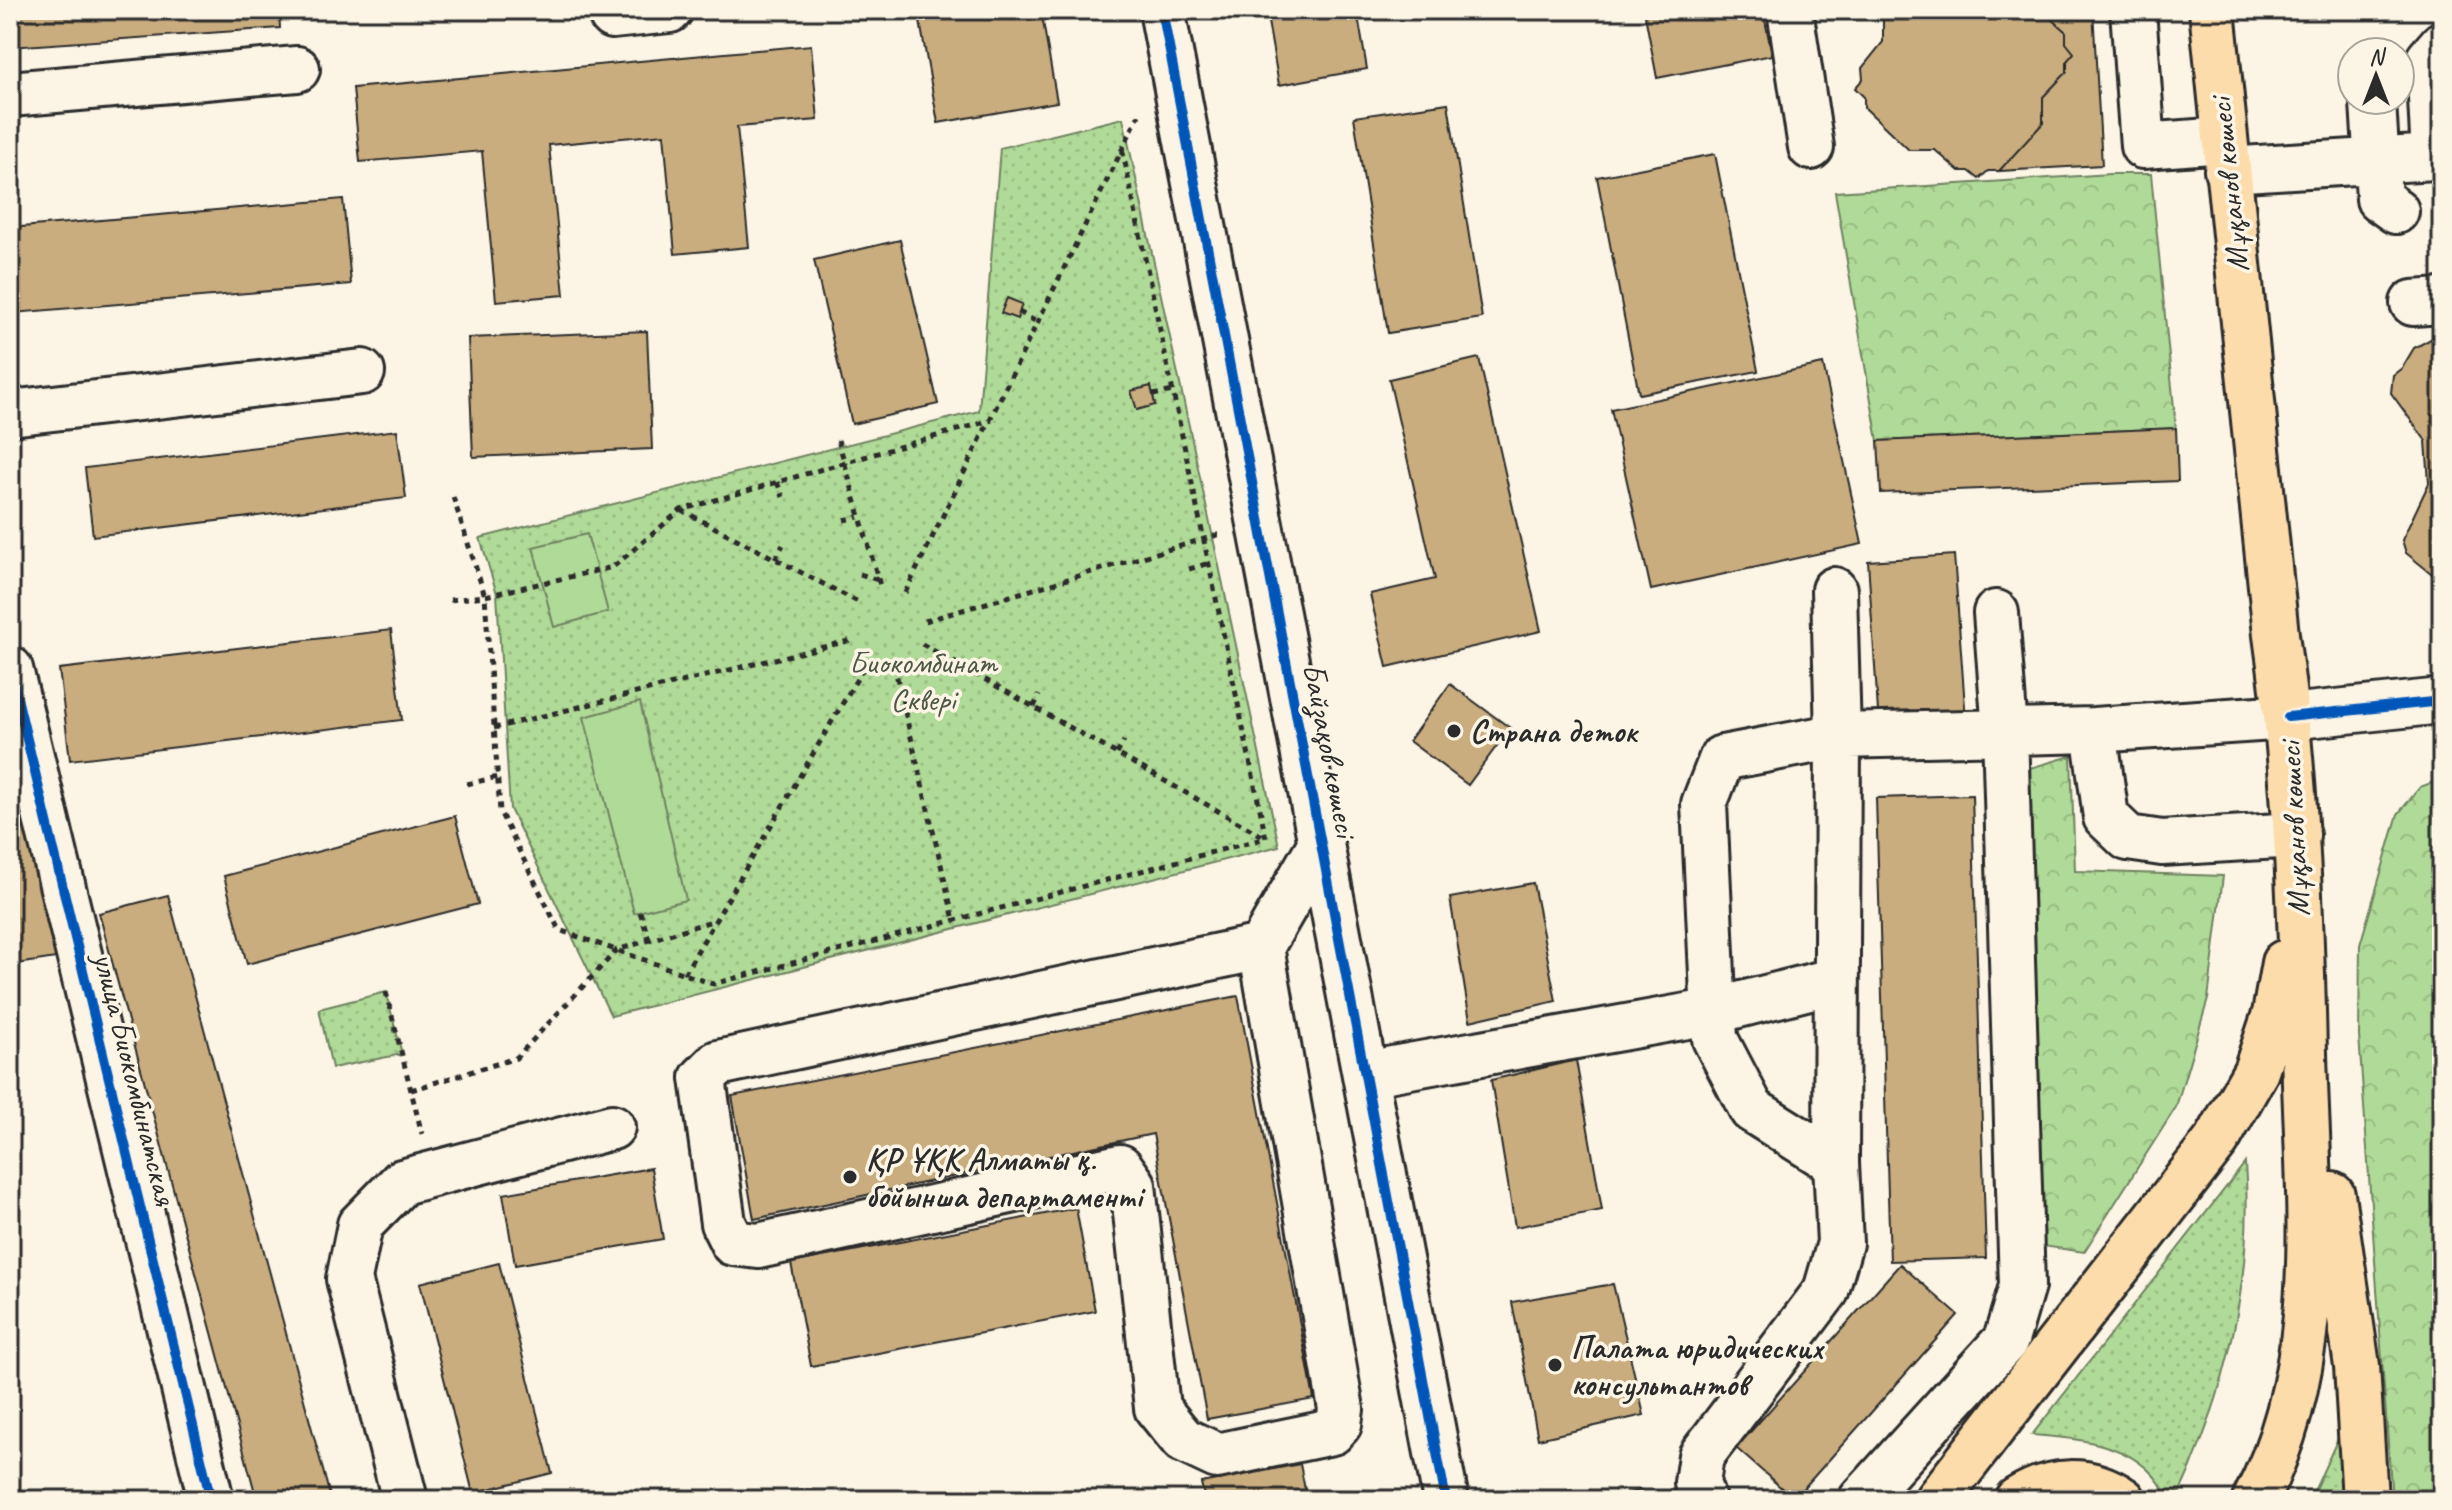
<svg xmlns="http://www.w3.org/2000/svg" width="2452" height="1510" font-family="Caveat,sans-serif">
  <style>
    .green { fill: url(#green-dots); stroke: #6e8261; stroke-width: 2 }
    .forest { fill: url(#forest-crowns); stroke: #6e8261; stroke-width: 2 }
    .pitch { fill: #b0da97; stroke: #6e8261; stroke-width: 2 }
    .building { fill: #c9ad7f; stroke: #2b2b2b; stroke-width: 2 }
    .lines { fill: none; stroke-linecap: round; stroke-linejoin: round }
    .minor-casing { stroke: #2b2b2b; stroke-width: 50 }
    .major-casing { stroke: #2b2b2b; stroke-width: 50 }
    .path { stroke: #2b2b2b; stroke-width: 5; stroke-dasharray: 6 6; stroke-linecap: butt }
    .minor { stroke: #fcf5e5; stroke-width: 44 }
    .major { stroke: #fddcac; stroke-width: 44 }
    .cycleway-casing { stroke: #fcf5e5; stroke-width: 15 }
    .cycleway { stroke: #0057b8; stroke-width: 10 }
    .poi-dot { fill: #2b2b2b; stroke: #fcf5e5; stroke-width: 3 }
    .labels { text-anchor: middle; dominant-baseline: central; stroke-width: 7; stroke-linejoin: round; paint-order: stroke }
    .street-label { font-size: 32px; fill: #2b2b2b; stroke: #fcf5e5 }
    .park-label { font-size: 32px; fill: #4c5746; stroke: #fcf5e5 }
    .poi-label { font-size: 32px; font-weight: bold; fill: #2b2b2b; stroke: #fcf5e5; text-anchor: start }
  </style>
  <defs>
    <pattern id="green-dots" width="8" height="8" patternUnits="userSpaceOnUse" patternTransform="scale(2)"><rect width="8" height="8" fill="#b0da97"/><path d="M2 2h.1M6 6h.1" fill="none" stroke="#98bb82" stroke-width="1.8" stroke-linecap="round"/></pattern>
    <pattern id="forest-crowns" width="20" height="18" patternUnits="userSpaceOnUse" patternTransform="scale(2)"><rect width="20" height="18" fill="#b0da97"/><path d="M2 6a3 3 0 1 1 6 0M12 15a3 3 0 1 1 6 0" fill="none" stroke="#98bb82"/></pattern>
  </defs>
  <rect width="100%" height="100%" fill="#fcf5e5"/>
  <filter id="ink" filterUnits="userSpaceOnUse"><feTurbulence type="fractalNoise" baseFrequency=".0125" numOctaves="2"/><feDisplacementMap in="SourceGraphic" scale="16" xChannelSelector="R" yChannelSelector="G"/><feConvolveMatrix kernelMatrix="1 2 1 2 8 2 1 2 1" color-interpolation-filters="sRGB"/></filter>
  <g filter="url(#ink)">
    <!-- green -->
    <path class="green" d="M 1123,118 L 1279,846 L 611,1016 L 510,809 L 497,594 L 480,538 L 979,411 L 1000,148 Z
      M 386,992 L 402,1054 L 332,1068 L 319,1009 Z
      M 2245,1163 C 2254,1279 2226,1396 2176,1500 L 2169,1500 C 2145,1444 2085,1439 2032,1435 Z
      M 2350,1412 L 2353,1500 L 2310,1500 Z"/>
    <!-- forest -->
    <path class="forest" d="M 2110,174 L 2151,174 L 2176,428 L 1878,441 L 1835,192 Z
      M 2071,756 L 2075,871 L 2223,876 L 2208,999 L 2176,1107 L 2084,1252 L 2035,1245 L 2023,770 Z
      M 2442,779 L 2442,1500 L 2392,1500 L 2359,1036 L 2360,945 L 2398,814 L 2420,787 Z"/>
    <!-- pitch -->
    <path class="pitch" d="M 587,534 L 608,612 L 554,627 L 533,547 Z
      M 640,702 L 686,900 L 634,913 L 584,717 Z"/>
    <!-- building -->
    <path class="building" d="M 10,10 L 279,10 L 280,28 L 10,47 Z
      M 918,10 L 1041,10 L 1057,102 L 938,123 Z
      M 1266,10 L 1357,10 L 1367,69 L 1279,85 Z
      M 1644,10 L 1763,10 L 1772,55 L 1657,78 Z
      M 1888,10 L 2041,10 L 2066,32 L 2066,43 L 2074,53 L 2067,61 L 2067,72 L 2043,97 L 2043,123 L 1999,171 L 1988,171 L 1979,179 L 1969,171 L 1959,171 L 1935,150 L 1909,150 L 1864,107 L 1864,97 L 1855,88 L 1863,79 L 1862,68 L 1883,42 L 1883,15 Z
      M 2041,10 L 2093,10 L 2102,165 L 1999,171 L 2043,123 L 2043,97 L 2067,72 L 2067,61 L 2074,53 L 2066,43 L 2066,32 Z
      M 811,45 L 818,120 L 737,127 L 749,247 L 675,254 L 664,134 L 549,145 L 564,295 L 496,301 L 482,151 L 360,162 L 353,88 Z
      M 1448,103 L 1482,318 L 1388,333 L 1354,117 Z
      M 1715,154 L 1758,371 L 1639,394 L 1597,177 Z
      M 343,199 L 351,284 L 14,313 L 10,228 Z
      M 900,240 L 938,404 L 852,424 L 814,260 Z
      M 1007,298 L 1022,304 L 1017,319 L 1001,313 Z
      M 647,331 L 652,449 L 473,457 L 468,338 Z
      M 2442,333 L 2442,582 L 2406,553 L 2402,540 L 2429,483 L 2426,441 L 2391,393 L 2393,375 L 2402,368 L 2414,348 Z
      M 1479,358 L 1541,631 L 1387,667 L 1370,594 L 1435,579 L 1389,379 Z
      M 1823,364 L 1862,544 L 1651,590 L 1611,409 Z
      M 1151,386 L 1155,405 L 1137,410 L 1131,391 Z
      M 2176,428 L 2178,481 L 1881,493 L 1878,441 Z
      M 397,430 L 406,498 L 93,536 L 85,468 Z
      M 1954,555 L 1966,721 L 1879,727 L 1868,561 Z
      M 391,630 L 402,720 L 70,760 L 59,669 Z
      M 1450,684 L 1510,728 L 1468,785 L 1409,741 Z
      M 10,761 L 56,958 L 10,965 Z
      M 1972,795 L 1986,1258 L 1890,1261 L 1876,798 Z
      M 455,816 L 478,904 L 247,964 L 224,876 Z
      M 1533,883 L 1556,1001 L 1470,1021 L 1450,898 Z
      M 168,895 L 331,1500 L 257,1500 L 99,913 Z
      M 1238,996 L 1314,1399 L 1207,1419 L 1153,1134 L 754,1219 L 732,1096 Z
      M 1576,1060 L 1602,1210 L 1515,1227 L 1491,1080 Z
      M 651,1168 L 663,1239 L 515,1265 L 503,1194 Z
      M 1076,1208 L 1095,1311 L 811,1366 L 791,1263 Z
      M 499,1263 L 552,1473 L 473,1493 L 420,1283 Z
      M 1900,1264 L 1958,1315 L 1794,1499 L 1736,1448 Z
      M 1613,1284 L 1644,1415 L 1538,1439 L 1512,1302 Z
      M 1300,1464 L 1307,1500 L 1205,1500 L 1201,1483 Z
      M 1641,1490 L 1643,1500 L 1599,1500 Z"/>
    <g class="lines">
      <defs>
        <path id="minor" d="M 1162,10 L 1446,1500
          M 1790,10 L 1811,147
          M 2133,10 L 2143,146 L 2224,140
          M 612,16 L 670,10
          M 10,94 L 297,69
          M 2373,102 L 2379,199 L 2396,211
          M 2227,170 L 2434,157 L 2429,59 L 2442,44
          M 2413,303 L 2442,301
          M 10,413 L 362,372
          M 10,669 L 211,1500
          M 2094,730 L 2106,817 L 2128,838 L 2162,843 L 2297,835
          M 1261,947 L 718,1063 L 703,1078 L 723,1223 L 733,1243 L 758,1246 L 1120,1167 L 1133,1185 L 1157,1408 L 1183,1440 L 1217,1456 L 1332,1432 L 1339,1424 L 1341,1409 L 1261,947 L 1321,843
          M 1365,1074 L 1715,1011 L 1836,980
          M 1836,1163 L 1752,1110 L 1715,1039 L 1704,804 L 1722,758 L 1838,736 L 2094,730 L 2288,717 L 2442,701
          M 405,1500 L 349,1279 L 360,1225 L 402,1182 L 612,1127
          M 1703,1500 L 1697,1483 L 1701,1456 L 1826,1291 L 1840,1243 L 1836,1163 L 1838,736 L 1834,590
          M 1861,1500 L 2006,1340 L 2022,1286 L 2005,731 L 1996,613"/>
        <path id="major" d="M 2212,10 L 2276,635 C 2296,774 2301,913 2304,1053 C 2308,1204 2328,1362 2255,1500
          M 2332,1195 L 2357,1366 L 2365,1500
          M 1937,1500 L 2217,1140 L 2256,1071 L 2275,1014 L 2284,963
          M 2017,1500 C 2051,1479 2089,1476 2123,1500"/>
      </defs>
      <!-- minor casing -->
      <use href="#minor" class="minor-casing"/>
      <!-- major casing -->
      <use href="#major" class="major-casing"/>
      <!-- path -->
      <path class="path" d="M 1019,312 L 1035,321
        M 1153,395 L 1173,391
        M 838,440 L 881,589
        M 777,482 L 783,497
        M 453,497 L 485,596 L 500,812 L 559,930 L 713,984 L 1266,838 L 1122,148
        M 681,510 L 858,602
        M 844,520 L 859,517
        M 775,559 L 783,545
        M 1189,569 L 1209,563
        M 860,574 L 878,580
        M 905,593 L 1139,115
        M 450,600 L 485,596 L 613,567 L 681,510 L 992,420
        M 925,621 L 1221,534
        M 922,644 L 1266,838
        M 894,665 L 954,920
        M 1034,707 L 1039,695
        M 494,728 L 852,640
        M 1117,754 L 1124,741
        M 467,784 L 498,777
        M 640,912 L 649,939
        M 684,974 L 868,660
        M 386,992 L 422,1134
        M 411,1090 L 516,1058 L 617,950 L 715,920"/>
      <!-- minor -->
      <use href="#minor" class="minor"/>
      <!-- major -->
      <use href="#major" class="major"/>
      <defs>
        <path id="cycleway" d="M 1162,10 L 1446,1500
          M 10,669 L 211,1500
          M 2288,717 L 2442,701"/>
      </defs>
      <!-- cycleway casing -->
      <use href="#cycleway" class="cycleway-casing"/>
      <!-- cycleway -->
      <use href="#cycleway" class="cycleway"/>
    </g>
  </g>
  <!-- markers -->
  <g class="poi-dot">
    <circle cx="1454" cy="731" r="8"/>
    <circle cx="850" cy="1177" r="8"/>
    <circle cx="1555" cy="1365" r="8"/>
  </g>
  <g class="labels">
    <!-- street labels -->
    <g class="street-label">
      <text transform="translate(2229 185) rotate(-96)">Мұқанов көшесі</text>
      <text transform="translate(1330 750) rotate(79)">Байзақов көшесі</text>
      <text transform="translate(2294 829) rotate(-93)">Мұқанов көшесі</text>
      <text transform="translate(135 1079) rotate(76)">улица Биокомбинатская</text>
    </g>
    <!-- park labels -->
    <g class="park-label">
      <text x="923" y="662">Биокомбинат<tspan x="923" dy="37">Сквері</tspan></text>
    </g>
    <!-- poi labels -->
    <g class="poi-label">
      <text x="1470" y="731">Страна деток</text>
      <text x="866" y="1159">ҚР ҰҚК Алматы қ.<tspan x="866" dy="37">бойынша департаменті</tspan></text>
      <text x="1571" y="1347">Палата юридических<tspan x="1571" dy="37">консультантов</tspan></text>
    </g>
  </g>
  <!-- margin -->
  <rect width="2452" height="1510" fill="none" stroke="#fcf5e5" stroke-width="40"/>
  <rect x="20" y="20" width="2412" height="1470" fill="none" stroke="#2b2b2b" stroke-width="3" filter="url(#ink)"/>
  <!-- north arrow -->
  <g transform="translate(2376 76)"><circle r="38" fill="#fcf5e5" stroke="#a8a49b" stroke-width="2"/>
  <path d="M0-6L14 30L0 20L-14 30Z" fill="#2b2b2b"/>
  <text y="-12" font-size="22" font-weight="bold" text-anchor="middle" fill="#2b2b2b">N</text>
  </g>
</svg>
